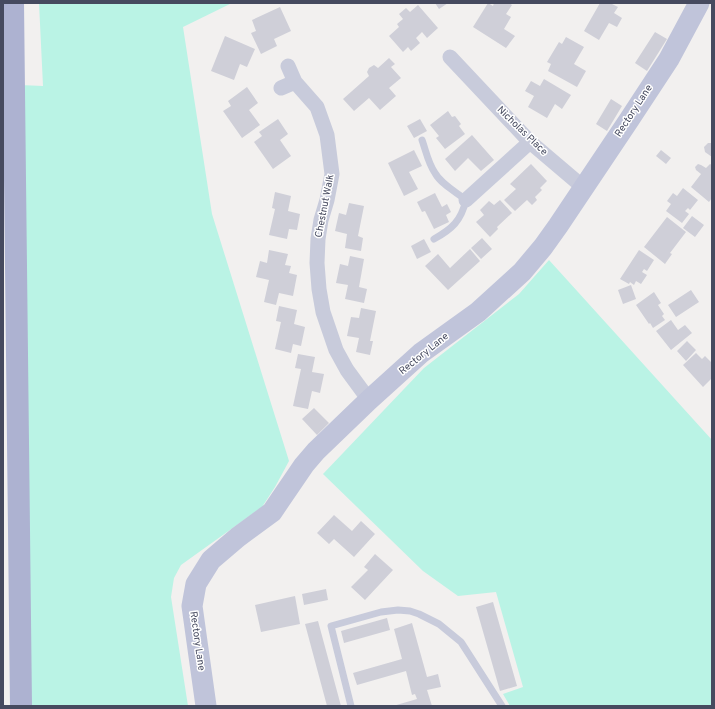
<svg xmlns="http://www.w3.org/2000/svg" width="715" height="709" font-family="Overpass,sans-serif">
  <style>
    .green { fill: #baf3e5 }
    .building { fill: #cfcfd8 }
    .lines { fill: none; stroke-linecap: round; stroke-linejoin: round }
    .lane { stroke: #c8cbdb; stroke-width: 7 }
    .street { stroke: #c8cbdb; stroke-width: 15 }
    .secondary { stroke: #c0c4da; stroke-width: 21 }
    .primary { stroke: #adb2d1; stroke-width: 22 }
    .labels { text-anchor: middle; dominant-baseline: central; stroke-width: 3; stroke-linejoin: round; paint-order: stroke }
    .street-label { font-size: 10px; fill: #464a5f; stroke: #fff }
  </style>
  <rect width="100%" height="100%" fill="#f2f0ef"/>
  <!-- green -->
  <path class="green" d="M 39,3 L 232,3 L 183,27 L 212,214 L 289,461 L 275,487 L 262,507 L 181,565 L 174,578 L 171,597 L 188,706 L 28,706 L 20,85 L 43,86 Z
    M 549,260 L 712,440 L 712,706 L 510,706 L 503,694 L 523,687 L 496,592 L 458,596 L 423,571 L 323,474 L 424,368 L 519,294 Z"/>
  <!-- building -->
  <path class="building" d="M 435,3 L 448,3 L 439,9 Z
    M 488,3 L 493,6 L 494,3 L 509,3 L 512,5 L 506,14 L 511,17 L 504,29 L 515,36 L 506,48 L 473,27 Z
    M 600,3 L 610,3 L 618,7 L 614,13 L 622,18 L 617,27 L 609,23 L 599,40 L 584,31 Z
    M 418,5 L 438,28 L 427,38 L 422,32 L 416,38 L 420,43 L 411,51 L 408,47 L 403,52 L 389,36 L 399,27 L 397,24 L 403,19 L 399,14 L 406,8 L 410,12 Z
    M 280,7 L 291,31 L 274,39 L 277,46 L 261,54 L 251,33 L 256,31 L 252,20 Z
    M 655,32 L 667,39 L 647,71 L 635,63 Z
    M 225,36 L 255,49 L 247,67 L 240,64 L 234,80 L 211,71 Z
    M 566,37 L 584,47 L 574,64 L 586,71 L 577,87 L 548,71 L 551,64 L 547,62 L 559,42 L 562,44 Z
    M 389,58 L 395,64 L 391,67 L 401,78 L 389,88 L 396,96 L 380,110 L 369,98 L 354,111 L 343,99 L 369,76 L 367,72 L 369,68 L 374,65 L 378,68 Z
    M 544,79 L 571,95 L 562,109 L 555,104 L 547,118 L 528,107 L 534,96 L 525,91 L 531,81 L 540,86 Z
    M 247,87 L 258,103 L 249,110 L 260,125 L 242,138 L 223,111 L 231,106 L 228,101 Z
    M 611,99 L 622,106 L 607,131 L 596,124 Z
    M 448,111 L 452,117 L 455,116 L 461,124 L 459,126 L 465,134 L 445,149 L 436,138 L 439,136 L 430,125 Z
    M 278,119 L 288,134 L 280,140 L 291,156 L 273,169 L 254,142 L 262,136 L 259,132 Z
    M 420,119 L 427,131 L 414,138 L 407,126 Z
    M 472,135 L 494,160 L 481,171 L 468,158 L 455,171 L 445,159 Z
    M 708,143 L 712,143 L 712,157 L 705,152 L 704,147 Z
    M 414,150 L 422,166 L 409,172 L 418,189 L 404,196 L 388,163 Z
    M 661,150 L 671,158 L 666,164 L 656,156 Z
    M 531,164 L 547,181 L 540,188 L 542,190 L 535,197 L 537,200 L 532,205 L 527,200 L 515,211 L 504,200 L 516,189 L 510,184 Z
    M 698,164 L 701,165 L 706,168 L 710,164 L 712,165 L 712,198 L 709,202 L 691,187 L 701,174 L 696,170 L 695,167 Z
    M 683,188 L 698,200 L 690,210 L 688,208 L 685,211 L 689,214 L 682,223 L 666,211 L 671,204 L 667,201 L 673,193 L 677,196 Z
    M 275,192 L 291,196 L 288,211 L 300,214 L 297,230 L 289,229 L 287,239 L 269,235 L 275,209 L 272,208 Z
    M 435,193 L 442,207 L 447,204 L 451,212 L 446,215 L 449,222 L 434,229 L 425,211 L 422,212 L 417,202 Z
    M 500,200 L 512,213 L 497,227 L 498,229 L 490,237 L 476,222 L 484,215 L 480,210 L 489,201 L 494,205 Z
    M 349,203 L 364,206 L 358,236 L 363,238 L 361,251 L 345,248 L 347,234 L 335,231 L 339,213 L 346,215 Z
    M 692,216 L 704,225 L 695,237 L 683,228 Z
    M 667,217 L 686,232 L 670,253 L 672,254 L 665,264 L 644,247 Z
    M 482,238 L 492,249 L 481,259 L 471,248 Z
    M 424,239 L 431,252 L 417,259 L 411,246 Z
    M 470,249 L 480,261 L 448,290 L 425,266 L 438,254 L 450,268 Z
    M 269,250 L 288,254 L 285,265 L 291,266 L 289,273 L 297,275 L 293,296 L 279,293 L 276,305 L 264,302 L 269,280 L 256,277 L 260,261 L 267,263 Z
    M 639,250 L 654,260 L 647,271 L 644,269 L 642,272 L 647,275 L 641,284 L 636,281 L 634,285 L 630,282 L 629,284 L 620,279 Z
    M 350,256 L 364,259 L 359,287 L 367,289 L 364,303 L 345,299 L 348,285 L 336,283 L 340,264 L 348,266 Z
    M 631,285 L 636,299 L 623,304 L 618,290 Z
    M 691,290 L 699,302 L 676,317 L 668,305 Z
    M 654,292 L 661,303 L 658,305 L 664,314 L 662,316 L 665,320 L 653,328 L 650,323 L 649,324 L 636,305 Z
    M 279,306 L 297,310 L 294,324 L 305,327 L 301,346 L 293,344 L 291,353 L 275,349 L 281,322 L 276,321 Z
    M 361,308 L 376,311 L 370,341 L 373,341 L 370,355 L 356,352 L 359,338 L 347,336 L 351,317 L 359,318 Z
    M 671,320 L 678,330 L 685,325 L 692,333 L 671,350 L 656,331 Z
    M 687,341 L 696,350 L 686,361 L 677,351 Z
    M 696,353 L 702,359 L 705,356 L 712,363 L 712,378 L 703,387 L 683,365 Z
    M 298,354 L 315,357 L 312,372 L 324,374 L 320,393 L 312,391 L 308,409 L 293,406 L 301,369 L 295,368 Z
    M 314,408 L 329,423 L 317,435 L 302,419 Z
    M 334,515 L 352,531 L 361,521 L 375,534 L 354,557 L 334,539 L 329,544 L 317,533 Z
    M 375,554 L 393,570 L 365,600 L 351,587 L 368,570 L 364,567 Z
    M 326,589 L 328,600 L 304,605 L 302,594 Z
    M 295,596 L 300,624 L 261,632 L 255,605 Z
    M 493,602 L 517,686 L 500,691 L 476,607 Z
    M 387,618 L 390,630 L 344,643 L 341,631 Z
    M 318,621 L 341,706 L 327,706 L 305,624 Z
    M 412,623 L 427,677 L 438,674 L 441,687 L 427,690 L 432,706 L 393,706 L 417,699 L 415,694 L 412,695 L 406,671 L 357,685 L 353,673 L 402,659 L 394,629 Z"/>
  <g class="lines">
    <!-- lane -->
    <path class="lane" d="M 422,140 C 426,151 428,163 435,173 C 441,184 456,192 466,200 C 461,221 452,229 434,239
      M 351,706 L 331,626 L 381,612 L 398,610 L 410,611 L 419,614 L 439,624 L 461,642 L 502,706"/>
    <!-- street -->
    <path class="street" d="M 450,57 L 530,142 L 583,187
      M 288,66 L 295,82 L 317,107 L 327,135 L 332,174 L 327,200 L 321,220 L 318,239 L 317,263 L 319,289 L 323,312 L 336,350 L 347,370 L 369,400
      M 281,88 L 295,82
      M 466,200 L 530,142"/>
    <!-- secondary -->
    <path class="secondary" d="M 206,706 L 192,606 L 196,584 L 211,560 L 238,537 L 272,512 L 304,465 L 316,451 L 369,400 L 421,353 L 478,312 L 522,272 L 543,247 L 558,226 L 629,120 L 669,59 L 699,3"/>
    <!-- primary -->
    <path class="primary" d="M 13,3 L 21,706"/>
  </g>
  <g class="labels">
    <!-- street labels -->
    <g class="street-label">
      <text transform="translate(634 111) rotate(-57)">Rectory Lane</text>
      <text transform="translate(522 131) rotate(44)">Nicholas Place</text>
      <text transform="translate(325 206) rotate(-79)">Chestnut Walk</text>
      <text transform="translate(424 354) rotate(-39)">Rectory Lane</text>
      <text transform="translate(197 641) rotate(82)">Rectory Lane</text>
    </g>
  </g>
  <!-- border -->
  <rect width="715" height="709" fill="none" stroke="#464a5f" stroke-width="8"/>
</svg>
